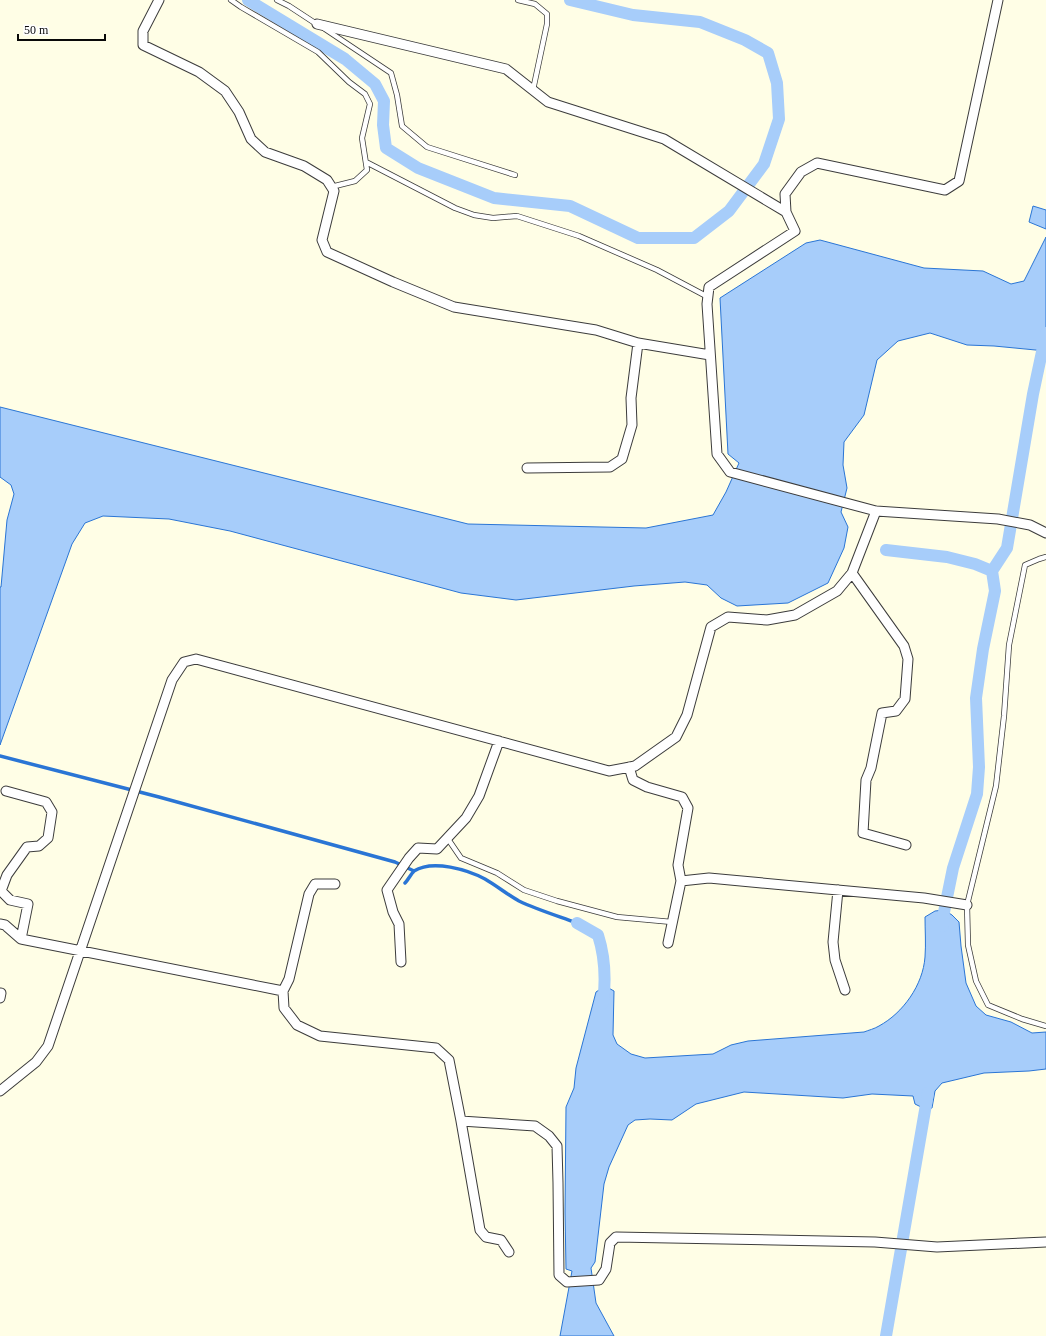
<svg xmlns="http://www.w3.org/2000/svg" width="1046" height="1336" font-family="Georgia,serif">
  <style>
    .water { fill: #a7cdfa; stroke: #2a75d5 }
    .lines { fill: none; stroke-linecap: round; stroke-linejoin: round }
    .stream { stroke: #2a75d5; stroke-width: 3.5 }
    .canal { stroke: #a7cdfa; stroke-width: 12 }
    .service-casing { stroke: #3c3c3c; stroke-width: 6 }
    .minor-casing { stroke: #3c3c3c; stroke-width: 11 }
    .service { stroke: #fff; stroke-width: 4.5 }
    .minor { stroke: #fff; stroke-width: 9 }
  </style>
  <rect width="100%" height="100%" fill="#fffee6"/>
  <!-- water -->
  <path class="water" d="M 1033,206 L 1046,210 L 1046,229 L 1029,222 Z
    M 1046,237 L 1046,351 L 994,346 L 967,345 L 930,333 L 898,341 L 877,360 L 864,415 L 844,442 L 843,465 L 847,488 L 841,512 L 848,527 L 844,548 L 828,583 L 788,603 L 737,606 L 721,598 L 707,585 L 685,582 L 634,586 L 516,600 L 461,593 L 230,531 L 169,519 L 103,516 L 85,523 L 72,544 L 0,745 L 0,587 L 1,587 L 7,520 L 14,494 L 11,485 L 0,477 L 0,407 L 468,524 L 646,528 L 713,515 L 726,492 L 739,463 L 728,454 L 720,298 L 806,243 L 820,240 L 924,268 L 983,271 L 1011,284 L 1024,281 Z
    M 944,910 L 952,915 L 959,922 L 961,946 L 966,983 L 976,1006 L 986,1015 L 1011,1022 L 1032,1033 L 1046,1032 L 1046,1069 L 1029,1071 L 984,1073 L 942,1083 L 935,1091 L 932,1108 L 925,1109 L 915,1104 L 913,1096 L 872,1094 L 843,1098 L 744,1092 L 696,1104 L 672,1120 L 650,1119 L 635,1120 L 628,1125 L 609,1167 L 604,1184 L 595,1262 L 591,1268 L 596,1303 L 614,1336 L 560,1336 L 572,1271 L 566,1269 L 565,1212 L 566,1107 L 574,1088 L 576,1068 L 596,992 L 605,986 L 614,991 L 613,1035 L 617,1044 L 631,1054 L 645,1058 L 713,1054 L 731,1045 L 748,1041 L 864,1032 C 869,1030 874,1029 879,1026 C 903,1013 923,985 925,957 C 926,944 925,930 925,917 L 935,911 Z"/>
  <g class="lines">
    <!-- stream -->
    <path class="stream" d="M 0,756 L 159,797 L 395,862 L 414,871
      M 405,883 C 408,880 411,874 414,871 C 433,859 468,870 485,879 C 497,886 508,895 519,901 C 538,910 558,916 577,923"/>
    <!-- canal -->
    <path class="canal" d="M 248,0 L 345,59 L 375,84 L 384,101 L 383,125 L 386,148 L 418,168 L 494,198 L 570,206 L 638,238 L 694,238 L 729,211 L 764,164 L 779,119 L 777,83 L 768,53 L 745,40 L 700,22 L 633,15 L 570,0
      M 886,550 L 947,557 L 975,564 L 992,571 L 995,591 L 983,649 L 976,698 L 979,767 L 977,794 L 953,868 L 943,917 L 943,926
      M 992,571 L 1007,548 L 1033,394 L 1046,333
      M 577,923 L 598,935 C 605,957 606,980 603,1003
      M 886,1336 L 928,1093"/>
    <defs>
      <path id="service" d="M 231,0 L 241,7 L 318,52 L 349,82 L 365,94 L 370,104 L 362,138 L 367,170 L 355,181 L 331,187
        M 277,0 L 289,6 L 318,25
        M 518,0 L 535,4 L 547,14 L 547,24 L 533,90
        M 325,29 L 391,73 L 397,95 L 402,126 L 427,147 L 515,175
        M 366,162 L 455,208 L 474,215 L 493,218 L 517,216 L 579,236 L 657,270 L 708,297
        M 1046,557 L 1039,559 L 1025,565 L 1009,645 L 1004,716 L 996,786 L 967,905 L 968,945 L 976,981 L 988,1005 L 1022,1019 L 1046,1026
        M 448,839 L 461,858 L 497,873 L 524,890 L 557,901 L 617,917 L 672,922"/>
      <path id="minor" d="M 159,0 L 143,31 L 143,45 L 199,72 L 225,91 L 239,112 L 251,139 L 265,152 L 304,166 L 327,180 L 334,191 L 322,240 L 327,252 L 393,282 L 454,307 L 596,330 L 638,343 L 710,355
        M 998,0 L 959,181 L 945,190 L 817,163 L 801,172 L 785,194 L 786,212 L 795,231 L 709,287 L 707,304 L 717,454 L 730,472 L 876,511 L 998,519 L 1030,525 L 1046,533
        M 317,24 L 506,69 L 548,102 L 664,139 L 786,212
        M 527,468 L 610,467 L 622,459 L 632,425 L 631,398 L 638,343
        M 852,573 L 904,646 L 908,659 L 905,699 L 896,711 L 882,713 L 871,768 L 866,780 L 863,833 L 906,845
        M 629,767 L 633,780 L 647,787 L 682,797 L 688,808 L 678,865 L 681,881 L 668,943
        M 6,791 L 46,802 L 52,812 L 48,838 L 39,846 L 27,847 L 7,875 L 1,891 L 10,900 L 28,904 L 21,939 L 283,991
        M 681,881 L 709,878 L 924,898 L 967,905
        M 335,884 L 315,884 L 309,894 L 289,979 L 283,991 L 284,1008 L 297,1025 L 320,1036 L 436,1048 L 449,1060 L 461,1121 L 535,1126 L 549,1136 L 557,1146 L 558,1183 L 559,1275 L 567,1282 L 599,1280 L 606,1269 L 610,1243 L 616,1237 L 875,1242 L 937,1247 L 1046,1242
        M 838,890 L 833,942 L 835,960 L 845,990
        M 0,924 L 5,925 L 21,939
        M 401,962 L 399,924 L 393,912 L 387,890 L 409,858 L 418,848 L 437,849 L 466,818 L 479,796 L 499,741
        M 0,993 L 1,993 L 0,998
        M 0,1091 L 36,1062 L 48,1046 L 172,680 L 184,662 L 196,659 L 609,771 L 635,766 L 676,737 L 687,715 L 711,627 L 728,617 L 767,620 L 795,615 L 837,591 L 852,573 L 876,511
        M 461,1121 L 480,1230 L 486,1237 L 501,1240 L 509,1252"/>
    </defs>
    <!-- service casing -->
    <use href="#service" class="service-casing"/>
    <!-- minor casing -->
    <use href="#minor" class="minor-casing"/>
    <!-- service -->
    <use href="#service" class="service"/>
    <!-- minor -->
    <use href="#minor" class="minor"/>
  </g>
  <!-- scale -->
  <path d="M18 34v6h87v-6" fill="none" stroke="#090909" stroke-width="2"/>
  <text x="24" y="34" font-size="12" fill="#090909" stroke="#ffffff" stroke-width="3" paint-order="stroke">50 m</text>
</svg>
